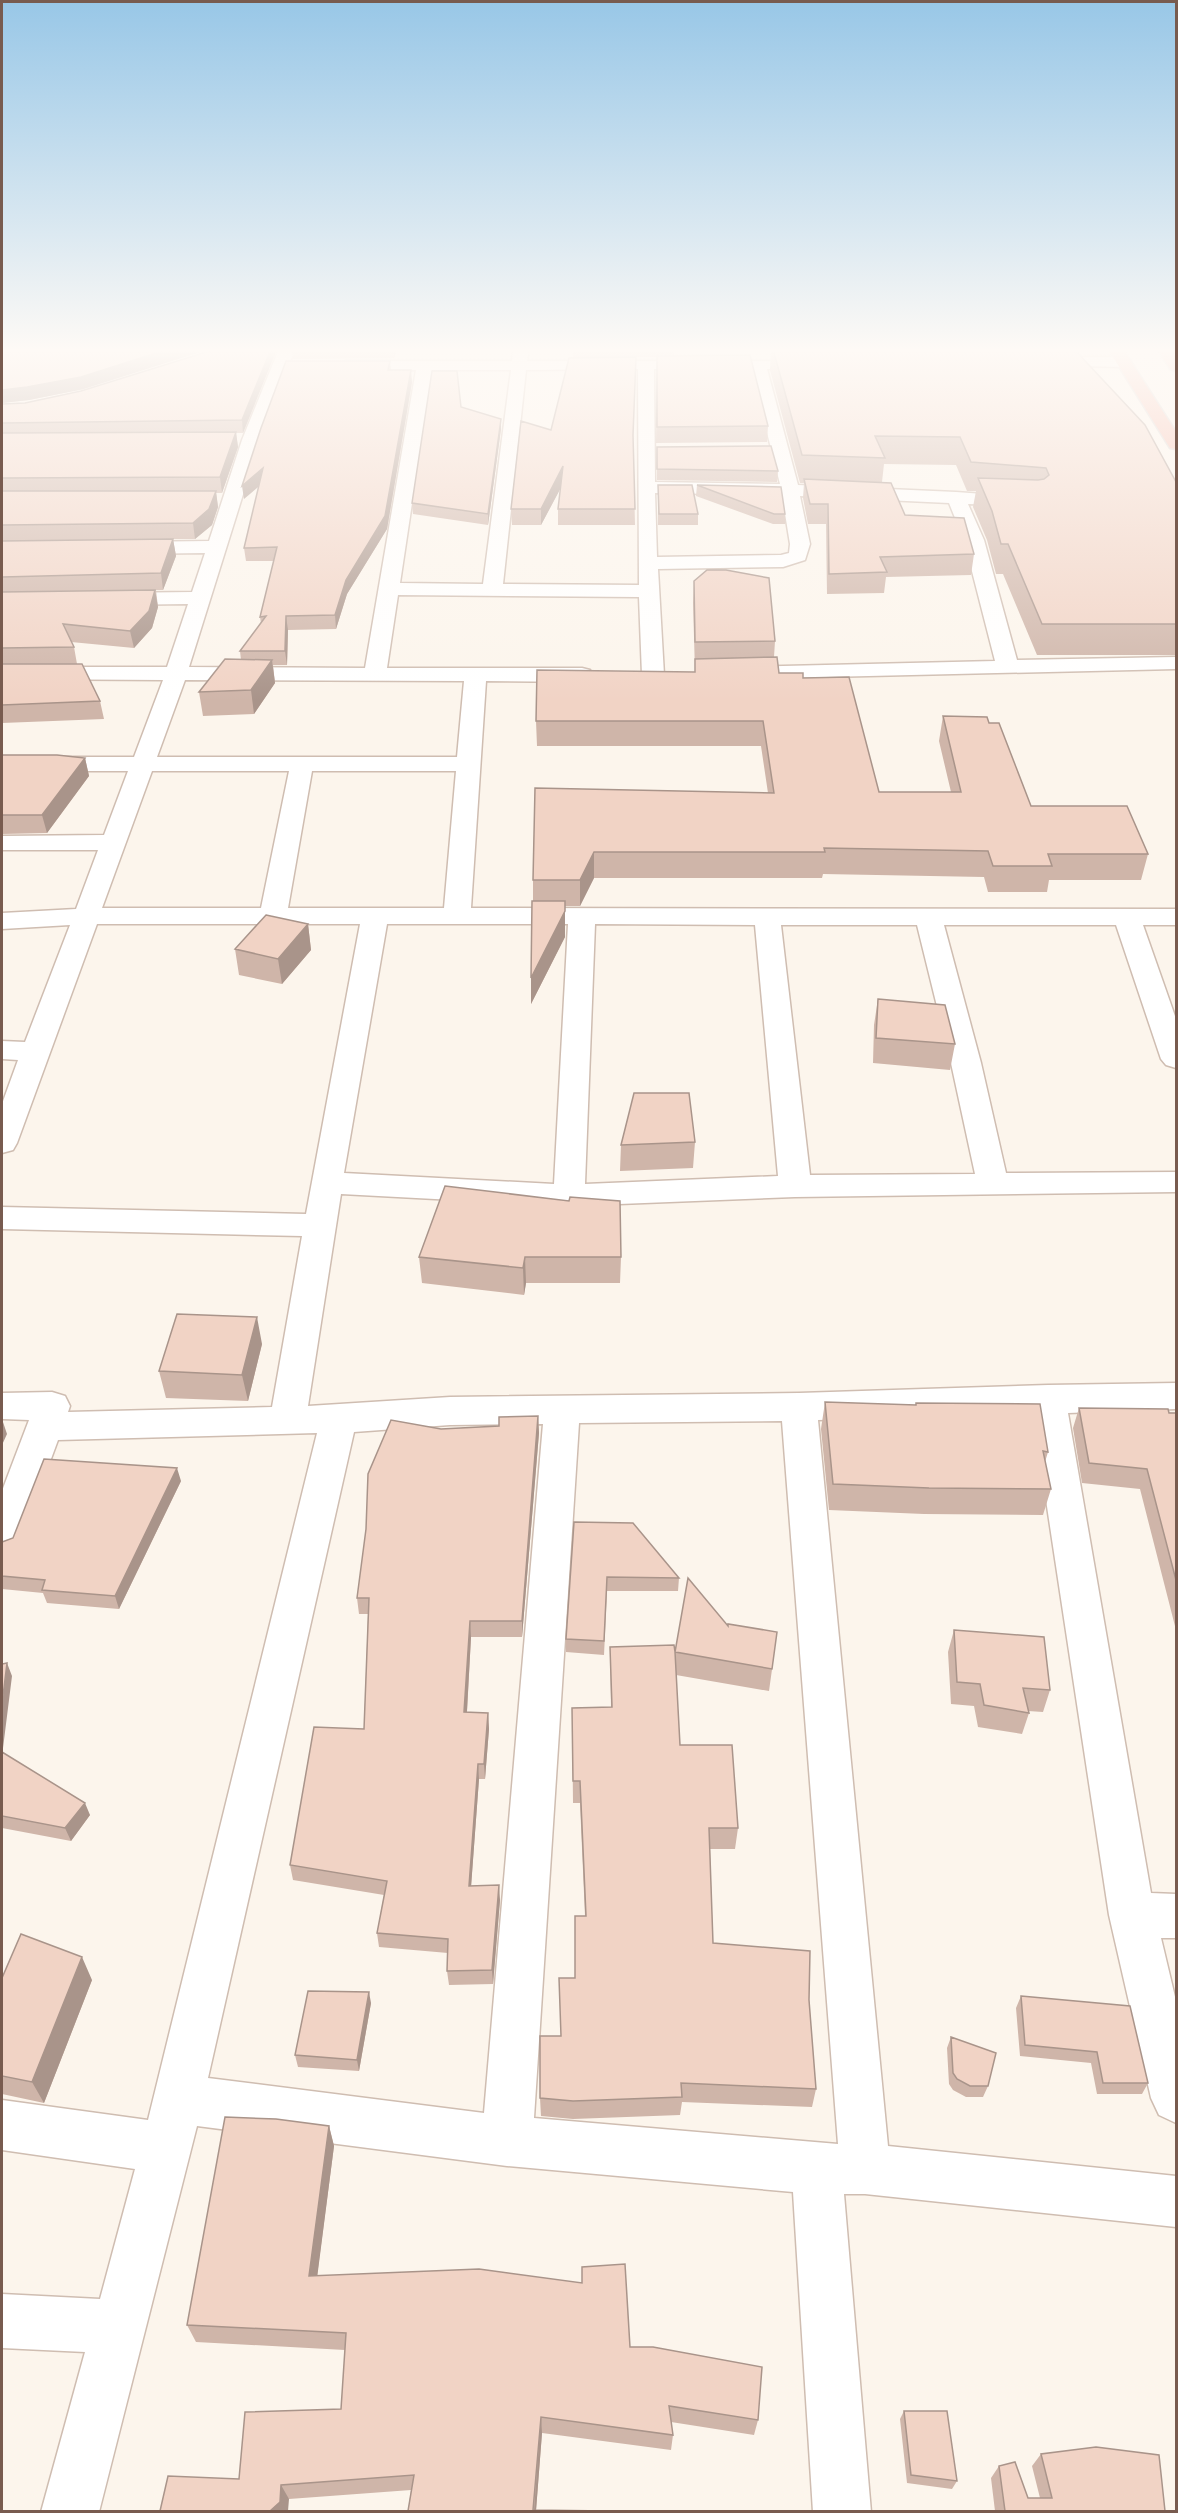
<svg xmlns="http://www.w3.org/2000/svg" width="1178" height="2513" font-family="'Titillium Web',sans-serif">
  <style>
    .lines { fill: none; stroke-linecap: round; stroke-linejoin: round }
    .street-casing { stroke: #cfbdb1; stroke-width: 3 }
    .highway-casing { stroke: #d9d1ce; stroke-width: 3 }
    .street { fill: #fff; fill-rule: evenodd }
    .highway { fill: #f4b5a6; fill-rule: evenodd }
    .wall { fill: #cfb5a9 }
    .shaded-wall { fill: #a9948a }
    .building { fill: #f1d3c5; stroke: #a9948a; stroke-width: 1.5 }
  </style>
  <rect width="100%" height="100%" fill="#fcf5ec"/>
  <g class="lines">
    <defs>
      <path id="street" d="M 279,349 L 295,349 L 260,440 L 189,667 L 365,668 L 416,370 L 345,371 L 337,366 L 345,361 L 512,361 L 513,349 L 529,349 L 527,361 L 821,361 L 823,364 L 821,367 L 815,369 L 767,369 L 798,485 L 956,492 L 1025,497 L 1028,501 L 1025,505 L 1019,506 L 968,504 L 984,540 L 1017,660 L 1176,657 L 1176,669 L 735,679 L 727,678 L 724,673 L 727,668 L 735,667 L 995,661 L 964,540 L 949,503 L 800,496 L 810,544 L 805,560 L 783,567 L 658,569 L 664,675 L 661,680 L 653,682 L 645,680 L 642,675 L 639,597 L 398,595 L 387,668 L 582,668 L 590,670 L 593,675 L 590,680 L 582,682 L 486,681 L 471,908 L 1176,909 L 1176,925 L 1143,925 L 1176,1019 L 1176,1068 L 1166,1065 L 1161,1059 L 1116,925 L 944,925 L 981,1063 L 1006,1173 L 1176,1172 L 1176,1192 L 795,1197 L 569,1206 L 341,1194 L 308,1406 L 450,1397 L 799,1393 L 1048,1385 L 1176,1383 L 1176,1409 L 1068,1413 L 1151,1893 L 1176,1894 L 1176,1938 L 1161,1938 L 1176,2001 L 1176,2123 L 1159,2115 L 1151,2098 L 1109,1915 L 1033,1414 L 818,1420 L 888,2146 L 1176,2176 L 1176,2227 L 865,2194 L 844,2194 L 871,2512 L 813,2512 L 793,2192 L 507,2166 L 197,2126 L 99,2512 L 41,2512 L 85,2352 L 2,2348 L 2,2294 L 100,2299 L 135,2169 L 2,2150 L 2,2100 L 148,2120 L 317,1433 L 58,1440 L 21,1540 L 16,1551 L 2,1555 L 2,1491 L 29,1420 L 2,1419 L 2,1393 L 52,1392 L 65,1396 L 70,1406 L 68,1412 L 272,1407 L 302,1236 L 2,1229 L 2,1207 L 306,1214 L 360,924 L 97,924 L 17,1143 L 13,1150 L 2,1153 L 2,1104 L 18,1060 L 2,1059 L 2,1041 L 25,1042 L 70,925 L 2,929 L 2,913 L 76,909 L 98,850 L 2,850 L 2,836 L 104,835 L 128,771 L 2,771 L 2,757 L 134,757 L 163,680 L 2,679 L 2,667 L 167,667 L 188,604 L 111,605 L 104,603 L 101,599 L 104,595 L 111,593 L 192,592 L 205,553 L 129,554 L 122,552 L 119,548 L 122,544 L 129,542 L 209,541 L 242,440 ZM 638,369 L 639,585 L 503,584 L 526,370 ZM 654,369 L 751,369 L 780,484 L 655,482 ZM 432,370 L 511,370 L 483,584 L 400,583 ZM 655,493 L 782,495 L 790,544 L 789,553 L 781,555 L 657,557 ZM 185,680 L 464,681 L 457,757 L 157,757 ZM 152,771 L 289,771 L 261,908 L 102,908 ZM 312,771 L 456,771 L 444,908 L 288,908 ZM 387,924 L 568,924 L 554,1184 L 344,1173 ZM 595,924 L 755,925 L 778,1176 L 585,1184 ZM 781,925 L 917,925 L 951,1063 L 975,1174 L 810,1175 ZM 782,1421 L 838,2144 L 534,2118 L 579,1423 ZM 543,1424 L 484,2113 L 208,2078 L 354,1432 L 450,1425 Z
        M 1041,357 L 1123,357 L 1131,362 L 1123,367 L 1035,365 L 1033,362 L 1035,359 Z"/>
      <path id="highway" d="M 1108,349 L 1123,349 L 1176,432 L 1176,449 L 1170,448 Z
        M 1158,349 L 1173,349 L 1176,355 L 1176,371 L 1170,369 Z"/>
    </defs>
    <!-- street casing -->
    <use href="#street" class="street-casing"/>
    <!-- highway casing -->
    <use href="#highway" class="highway-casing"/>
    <!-- street -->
    <use href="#street" class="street"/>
    <!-- highway -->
    <use href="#highway" class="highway"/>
  </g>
  <!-- wall -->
  <path class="wall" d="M 2,349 L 84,389 L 29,400 L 2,403 L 2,404 L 25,403 L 277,349 L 243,433 L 236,433 L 238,447 L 222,493 L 216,493 L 218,507 L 212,525 L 195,539 L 173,539 L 176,556 L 163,590 L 156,590 L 158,607 L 152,628 L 134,648 L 71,642 L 74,647 L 77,664 L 100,701 L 104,719 L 2,723 Z
    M 292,349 L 397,349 L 394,358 L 293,359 Z
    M 573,349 L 674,349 L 674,356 L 768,426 L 767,442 L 656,443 L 657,357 L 636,357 L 633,439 L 635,525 L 558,525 L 558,509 L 561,487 L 541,525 L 512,525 L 511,509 L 551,430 L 573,358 Z
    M 771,349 L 1074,349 L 1176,482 L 1176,655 L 1037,655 L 1003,574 L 996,574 L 987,540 L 973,507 L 976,491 L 967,491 L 956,465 L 884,464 L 882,482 L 905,515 L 974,554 L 971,575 L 886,577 L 884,593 L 827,594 L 826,524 L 808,524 L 803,498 L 804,483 L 800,483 L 770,370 Z
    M 390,361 L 391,370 L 412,382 L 387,529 L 347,594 L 336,629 L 288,630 L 287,665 L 273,665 L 275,683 L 254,714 L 203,716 L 199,692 L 241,660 L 240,651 L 261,623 L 260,617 L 274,561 L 246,561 L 244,548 L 259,486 L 244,499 Z
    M 461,407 L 501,429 L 488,525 L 413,514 L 412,503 Z
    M 657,447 L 778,471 L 777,482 L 657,480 Z
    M 658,485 L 698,514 L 698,525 L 658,525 Z
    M 697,485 L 785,514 L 785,524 L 773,524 L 696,496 Z
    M 694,581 L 775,641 L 774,657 L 779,673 L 803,678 L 879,792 L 951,792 L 939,741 L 943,716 L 989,723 L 1031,806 L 1148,854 L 1141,880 L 1049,880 L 1047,892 L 988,892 L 984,877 L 823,874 L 822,878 L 594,878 L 580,906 L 565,906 L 565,937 L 531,1004 L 531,978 L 533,901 L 533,880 L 535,788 L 768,793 L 761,746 L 537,746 L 536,721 L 695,672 L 693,603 Z
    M 2,755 L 85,758 L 89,776 L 47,833 L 2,834 L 2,835 Z
    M 308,924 L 311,950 L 282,984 L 239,975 L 235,949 Z
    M 878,999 L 955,1044 L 950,1070 L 873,1063 L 874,1025 Z
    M 695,1142 L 693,1168 L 620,1171 L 621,1145 Z
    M 419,1257 L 621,1257 L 620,1283 L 526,1283 L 524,1295 L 422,1283 Z
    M 262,1344 L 248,1401 L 166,1398 L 159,1371 Z
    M 825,1402 L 916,1405 L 916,1403 L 1048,1452 L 1045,1462 L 1051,1489 L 1043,1515 L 924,1514 L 829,1510 L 821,1429 Z
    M 1079,1408 L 1176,1413 L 1176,1630 L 1140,1489 L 1082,1483 L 1073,1428 Z
    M 538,1416 L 539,1433 L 522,1637 L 471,1637 L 467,1712 L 488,1713 L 489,1729 L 485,1779 L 479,1779 L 471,1886 L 500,1900 L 493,1984 L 449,1985 L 447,1971 L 448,1953 L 379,1947 L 377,1933 L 384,1895 L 293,1880 L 290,1865 L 364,1729 L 368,1614 L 359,1614 L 357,1598 L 441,1429 L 499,1426 Z
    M 181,1481 L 119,1609 L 47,1603 L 43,1593 L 2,1589 L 2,1542 Z
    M 574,1522 L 679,1578 L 678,1591 L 607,1591 L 604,1655 L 566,1652 L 566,1639 Z
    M 728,1626 L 774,1655 L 769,1691 L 676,1675 L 680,1745 L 738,1828 L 735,1849 L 710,1849 L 713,1943 L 809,2000 L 816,2089 L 812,2107 L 682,2102 L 680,2115 L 573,2119 L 541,2116 L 540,2098 L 561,2036 L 575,1978 L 585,1916 L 580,1803 L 573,1803 L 572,1708 L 611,1707 L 610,1647 L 675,1652 Z
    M 954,1630 L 1050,1690 L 1043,1712 L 1028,1711 L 1029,1713 L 1022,1734 L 978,1727 L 974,1706 L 951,1704 L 948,1652 Z
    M 2,1752 L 90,1815 L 71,1841 L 2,1828 Z
    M 2,1978 L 92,1980 L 44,2103 L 2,2094 Z
    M 1021,1996 L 1148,2083 L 1142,2094 L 1097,2094 L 1091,2063 L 1020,2056 L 1016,2008 Z
    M 371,2003 L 359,2071 L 298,2067 L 295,2055 Z
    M 951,2037 L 988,2086 L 983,2097 L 966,2097 L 953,2090 L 949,2084 L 947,2048 Z
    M 329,2126 L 334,2146 L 317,2276 L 630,2347 L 758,2420 L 754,2435 L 671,2422 L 673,2435 L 671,2450 L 542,2433 L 536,2510 L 408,2511 L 411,2490 L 289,2499 L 239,2479 L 341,2409 L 345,2350 L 196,2342 L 187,2325 Z
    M 904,2411 L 957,2481 L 952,2489 L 907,2483 L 900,2419 Z
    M 1041,2454 L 1165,2511 L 995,2511 L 991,2478 L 999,2466 L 1028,2498 L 1040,2498 L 1032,2466 Z"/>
  <!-- shaded-wall -->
  <path class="shaded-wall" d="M 169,349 L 210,349 L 84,389 L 29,400 L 2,403 L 2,404 L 2,390 Z
    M 271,349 L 277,349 L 243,433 L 242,420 Z
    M 394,349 L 397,349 L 394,358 Z
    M 411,370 L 412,382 L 387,529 L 347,594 L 336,629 L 335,615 Z
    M 501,419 L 501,429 L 488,525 L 488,514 Z
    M 236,432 L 238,447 L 222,493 L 220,477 Z
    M 563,466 L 564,482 L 541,525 L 541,509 Z
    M 263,468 L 265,481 L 244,499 L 242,486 Z
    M 216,491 L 218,507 L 212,525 L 195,539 L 193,523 Z
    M 173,539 L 176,556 L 163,590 L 161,573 Z
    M 155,590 L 158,607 L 152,628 L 134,648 L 130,631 Z
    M 286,616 L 288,630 L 287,665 L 285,651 Z
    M 272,660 L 275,683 L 254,714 L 251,690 Z
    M 85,758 L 89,776 L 47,833 L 42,815 Z
    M 594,852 L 594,878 L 580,906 L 580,880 Z
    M 565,901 L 565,937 L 531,1004 L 531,978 Z
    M 308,924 L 311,950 L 282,984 L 278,959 Z
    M 525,1257 L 526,1283 L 524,1295 L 523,1268 Z
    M 257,1317 L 262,1344 L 248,1401 L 242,1375 Z
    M 538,1416 L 539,1433 L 522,1637 L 522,1621 Z
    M 2,1419 L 7,1434 L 2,1445 Z
    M 177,1468 L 181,1481 L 119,1609 L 115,1596 Z
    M 470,1621 L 471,1637 L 466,1728 L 464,1712 Z
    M 7,1663 L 12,1676 L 3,1748 L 2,1744 L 2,1704 Z
    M 488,1713 L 489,1729 L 485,1779 L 484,1764 Z
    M 478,1764 L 479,1779 L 470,1901 L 469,1886 Z
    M 85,1803 L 90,1815 L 71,1841 L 65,1828 Z
    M 499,1885 L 500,1900 L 493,1984 L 492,1970 Z
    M 82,1957 L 92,1980 L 44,2103 L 32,2082 Z
    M 369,1992 L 371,2003 L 359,2071 L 357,2060 Z
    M 329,2126 L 334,2146 L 315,2294 L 309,2276 Z
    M 541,2417 L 542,2433 L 536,2511 L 534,2511 Z
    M 281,2485 L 289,2499 L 288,2511 L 270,2511 Z"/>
  <!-- building -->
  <path class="building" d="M 2,349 L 169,349 L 81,377 L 27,387 L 2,390 Z
    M 216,349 L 271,349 L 242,420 L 2,423 L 2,404 L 25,403 L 81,391 Z
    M 773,349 L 1074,349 L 1145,425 L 1176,482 L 1176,624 L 1042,624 L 1008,544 L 1001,544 L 992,511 L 978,478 L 1038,480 L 1044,479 L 1049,475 L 1046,468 L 971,462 L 960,437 L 875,436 L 885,458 L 802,455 Z
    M 750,355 L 768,426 L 657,427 L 657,356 Z
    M 636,357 L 633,435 L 635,509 L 558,509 L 563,466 L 541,509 L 511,509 L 521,421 L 551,430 L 569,358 Z
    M 286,361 L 390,361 L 388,370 L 411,370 L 385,516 L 346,580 L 335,615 L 286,616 L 285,651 L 240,651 L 266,616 L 260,617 L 277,547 L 244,548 L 263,468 L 242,486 L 261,428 Z
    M 432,371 L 457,371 L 461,407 L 501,419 L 488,514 L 412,503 Z
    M 236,432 L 220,477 L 2,478 L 2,433 Z
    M 771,446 L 778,471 L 657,469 L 657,447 Z
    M 804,479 L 891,483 L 905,515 L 964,518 L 974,554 L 880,557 L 887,572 L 829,574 L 828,504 L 810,504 Z
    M 658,485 L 692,485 L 698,514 L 659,514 Z
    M 697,485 L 781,487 L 785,514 L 774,514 Z
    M 2,491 L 216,491 L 209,509 L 193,523 L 2,525 Z
    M 173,539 L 161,573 L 2,577 L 2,541 Z
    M 707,570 L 726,570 L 769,578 L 775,641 L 695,642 L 694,581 Z
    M 155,590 L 149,611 L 130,631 L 63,624 L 74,647 L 2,648 L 2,592 Z
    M 777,657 L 779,673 L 803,673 L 803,678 L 849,677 L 879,792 L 961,792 L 943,716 L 987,717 L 989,723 L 999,723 L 1031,806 L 1127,806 L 1148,854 L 1048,854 L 1052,866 L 993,866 L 988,851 L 824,848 L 825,852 L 594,852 L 580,880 L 533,880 L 535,788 L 774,793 L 763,721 L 536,721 L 537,670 L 695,672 L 695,659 Z
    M 225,659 L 272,660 L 251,690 L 199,692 Z
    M 2,664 L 82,664 L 100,701 L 2,705 Z
    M 2,755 L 57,755 L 85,758 L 42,815 L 2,815 Z
    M 532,901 L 565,901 L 565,911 L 531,978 Z
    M 266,915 L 308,924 L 278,959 L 235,949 Z
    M 878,999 L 945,1005 L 955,1044 L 876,1038 Z
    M 634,1093 L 689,1093 L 695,1142 L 621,1145 Z
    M 445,1186 L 569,1201 L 570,1197 L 620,1201 L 621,1257 L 525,1257 L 523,1268 L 419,1257 Z
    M 177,1314 L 257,1317 L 242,1375 L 159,1371 Z
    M 825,1402 L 916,1405 L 916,1403 L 1040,1404 L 1048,1452 L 1043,1451 L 1051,1489 L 929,1488 L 833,1484 Z
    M 1079,1408 L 1168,1409 L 1169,1413 L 1176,1413 L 1176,1580 L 1147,1469 L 1089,1463 Z
    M 538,1416 L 522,1621 L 470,1621 L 464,1712 L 488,1713 L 484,1764 L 478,1764 L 469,1886 L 499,1885 L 492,1970 L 447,1971 L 448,1939 L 377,1933 L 387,1881 L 290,1865 L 314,1727 L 364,1729 L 369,1598 L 357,1598 L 366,1529 L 368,1474 L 391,1420 L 441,1429 L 499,1426 L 499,1417 Z
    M 44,1459 L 177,1468 L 115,1596 L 42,1590 L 45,1580 L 2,1576 L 2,1542 L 13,1538 Z
    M 574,1522 L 633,1523 L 679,1578 L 607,1577 L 604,1641 L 566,1639 Z
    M 688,1578 L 728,1626 L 728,1624 L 777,1632 L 772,1669 L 675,1652 L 680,1745 L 732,1745 L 738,1828 L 709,1828 L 713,1943 L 810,1951 L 809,2000 L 816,2089 L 681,2083 L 682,2097 L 573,2101 L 540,2098 L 540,2036 L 561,2036 L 559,1978 L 575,1978 L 575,1916 L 586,1916 L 580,1781 L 573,1781 L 572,1708 L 612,1707 L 610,1647 L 674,1645 L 675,1652 Z
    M 954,1630 L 1044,1637 L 1050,1690 L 1023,1688 L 1029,1713 L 984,1705 L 980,1684 L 957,1682 Z
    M 7,1663 L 2,1704 L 2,1664 Z
    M 2,1752 L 85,1803 L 65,1828 L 2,1816 Z
    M 21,1934 L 82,1957 L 32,2082 L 2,2076 L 2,1978 Z
    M 308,1991 L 369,1992 L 357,2060 L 295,2055 Z
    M 1021,1996 L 1130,2006 L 1148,2083 L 1103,2083 L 1097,2052 L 1025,2045 Z
    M 951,2037 L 996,2053 L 988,2086 L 970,2086 L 957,2079 L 953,2073 Z
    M 225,2117 L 276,2119 L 329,2126 L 309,2276 L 479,2269 L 582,2283 L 582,2267 L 625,2264 L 630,2347 L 653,2347 L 762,2367 L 758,2420 L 669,2406 L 673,2435 L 541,2417 L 533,2510 L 607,2511 L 408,2511 L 414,2475 L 281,2485 L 280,2502 L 270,2511 L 160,2511 L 168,2476 L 239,2479 L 245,2412 L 341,2409 L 346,2333 L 187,2325 Z
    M 904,2411 L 947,2411 L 957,2481 L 911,2475 Z
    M 1096,2447 L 1159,2455 L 1165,2511 L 1005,2511 L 999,2466 L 1015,2462 L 1028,2498 L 1052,2498 L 1041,2454 Z"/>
  <!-- sky -->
  <linearGradient id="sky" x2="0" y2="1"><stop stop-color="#98c7e7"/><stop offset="0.5" stop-color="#fefaf6"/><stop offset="1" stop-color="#fefaf6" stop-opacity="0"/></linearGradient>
  <rect width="1178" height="701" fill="url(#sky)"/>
  <!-- border -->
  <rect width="1178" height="2513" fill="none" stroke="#785b4f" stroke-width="6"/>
</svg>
